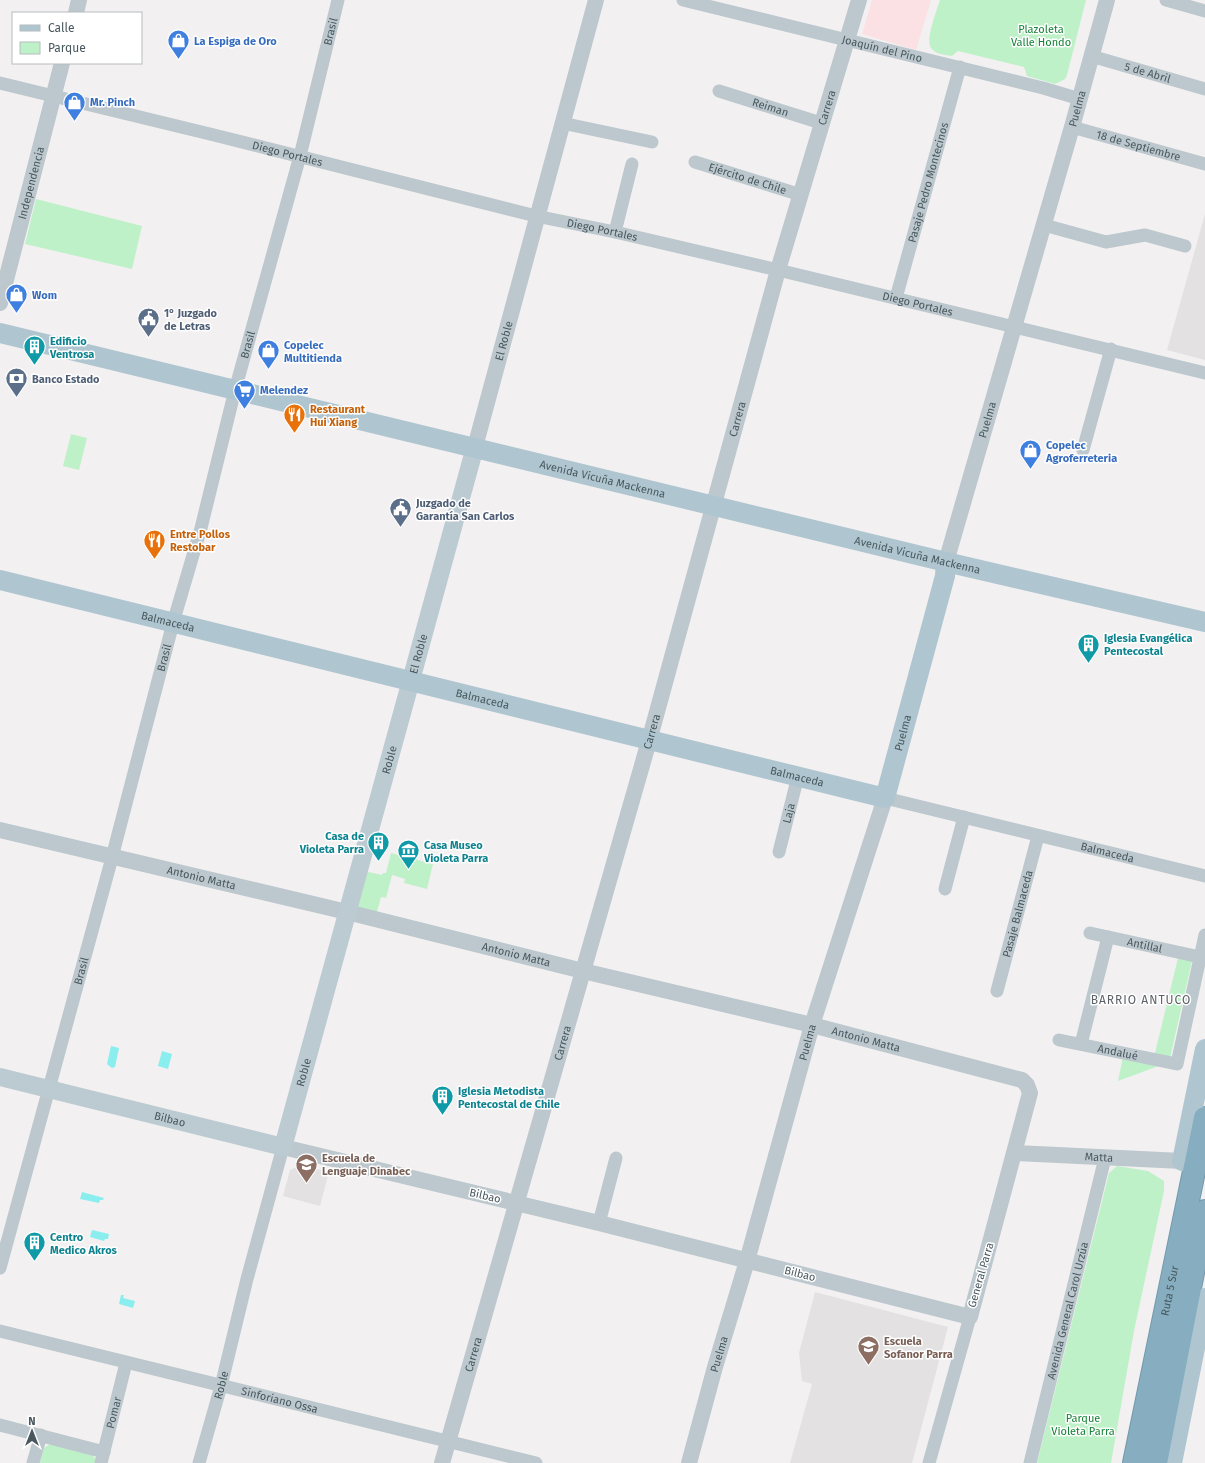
<svg xmlns="http://www.w3.org/2000/svg" width="1205" height="1463" font-family="'Fira Sans',sans-serif">
  <style>
    .education { fill: #e4e1e3 }
    .medical { fill: #fce1e4 }
    .green { fill: #bef1c8 }
    .water { fill: #8aeeef }
    .lines { fill: none; stroke-linecap: round; stroke-linejoin: round }
    .motorway-casing { stroke: #7299ac; stroke-width: 24 }
    .minor { stroke: #bcc8cd; stroke-width: 13 }
    .tertiary { stroke: #bcc8cd; stroke-width: 16 }
    .secondary { stroke: #bccbd2; stroke-width: 18 }
    .primary { stroke: #afc6d0; stroke-width: 20 }
    .motorway { stroke: #87aec0; stroke-width: 22 }
    .labels { text-anchor: middle; dominant-baseline: central; stroke-width: 3; stroke-linejoin: round; paint-order: stroke }
    .park-label { font-size: 11px; fill: #158336; stroke: #fff }
    .street-label { font-size: 11px; fill: #48585e; stroke: #fff }
    .shop-label { font-size: 11px; font-weight: bold; fill: #366cbe; stroke: #fff; text-anchor: start }
    .service-label { font-size: 11px; font-weight: bold; fill: #4e5e75; stroke: #fff; text-anchor: start }
    .culture-label { font-size: 11px; font-weight: bold; fill: #0d838f; stroke: #fff; text-anchor: start }
    .food-label { font-size: 11px; font-weight: bold; fill: #c56008; stroke: #fff; text-anchor: start }
    .education-label { font-size: 11px; font-weight: bold; fill: #785e54; stroke: #fff; text-anchor: start }
    .neighbourhood-label { font-size: 12px; letter-spacing: 1px; fill: #5d6266; stroke: #fff }
  </style>
  <rect width="100%" height="100%" fill="#f3f0f1"/>
  <!-- education -->
  <path class="education" d="M 1205,214 L 1205,360 L 1167,350 Z
    M 301,1165 L 329,1172 L 320,1206 L 283,1196 L 290,1170 Z
    M 815,1292 L 948,1327 L 912,1463 L 790,1463 L 812,1384 L 802,1381 L 799,1353 Z"/>
  <!-- medical -->
  <path class="medical" d="M 872,0 L 931,0 L 916,50 L 862,34 Z"/>
  <!-- green -->
  <path class="green" d="M 940,0 L 1086,0 L 1067,75 L 1065,79 L 1055,84 L 1027,76 L 1024,67 L 958,51 L 952,56 C 945,55 935,54 931,48 C 925,40 937,10 940,0 Z
    M 36,199 L 142,226 L 132,269 L 25,244 Z
    M 71,434 L 87,438 L 79,470 L 63,466 Z
    M 391,853 L 433,864 L 427,889 L 404,883 L 405,879 L 392,875 L 386,898 L 381,897 L 377,912 L 358,908 L 356,903 L 364,871 L 382,875 L 383,873 L 386,873 Z
    M 1178,958 L 1192,961 L 1170,1058 L 1155,1053 Z
    M 1123,1057 L 1164,1064 L 1118,1081 Z
    M 1117,1166 L 1148,1171 L 1164,1181 L 1164,1191 L 1134,1331 L 1111,1463 L 1037,1463 L 1109,1173 Z
    M 50,1444 L 92,1455 L 97,1460 L 96,1463 L 40,1463 L 44,1448 Z"/>
  <!-- water -->
  <path class="water" d="M 111,1046 L 119,1048 L 115,1067 L 112,1068 L 107,1064 Z
    M 162,1051 L 172,1054 L 168,1069 L 158,1066 Z
    M 82,1192 L 104,1198 L 103,1200 L 100,1200 L 99,1203 L 80,1199 Z
    M 92,1230 L 109,1234 L 108,1239 L 105,1239 L 104,1241 L 90,1237 Z
    M 121,1295 L 124,1295 L 123,1298 L 135,1301 L 133,1308 L 119,1304 Z"/>
  <g class="lines">
    <defs>
      <g id="motorway">
        <path id="s28" d="M 1134,1463 L 1205,1118"/>
        <path d="M 1156,1463 L 1205,1211"/>
      </g>
    </defs>
    <!-- motorway casing -->
    <use href="#motorway" class="motorway-casing"/>
    <!-- minor -->
    <g class="minor">
      <path id="s1" d="M 683,0 L 1043,88 L 1080,99"/>
      <path d="M 1166,0 L 1205,11"/>
      <path id="s2" d="M 1091,56 L 1205,89"/>
      <path id="s3" d="M 0,83 L 214,135 L 536,216 L 615,232 L 778,270 L 1205,373"/>
      <path id="s4" d="M 719,91 L 821,123"/>
      <path d="M 562,123 L 652,142"/>
      <path id="s5" d="M 1072,127 L 1205,164"/>
      <path id="s6" d="M 695,162 L 801,195"/>
      <path d="M 1044,225 L 1106,242 L 1145,235 L 1185,246"/>
      <path d="M 615,232 L 632,164"/>
      <path id="s7" d="M 896,298 L 960,67"/>
      <path d="M 1083,450 L 1111,349"/>
      <path id="s8" d="M 885,798 L 1205,876"/>
      <path id="s9" d="M 779,852 L 798,776"/>
      <path d="M 945,889 L 964,817"/>
      <path id="s10" d="M 1090,933 L 1200,957"/>
      <path id="s11" d="M 997,991 L 1038,836"/>
      <path id="s12" d="M 1059,1040 L 1177,1064 L 1205,935"/>
      <path d="M 1081,1044 L 1108,937"/>
      <path d="M 599,1223 L 616,1158"/>
      <path id="s13" d="M 0,1268 L 110,865 L 173,623 L 201,528 L 235,390 L 300,156 L 338,0"/>
      <path id="s14" d="M 0,1331 L 536,1463"/>
      <path d="M 0,1425 L 104,1452"/>
      <path d="M 33,1463 L 41,1435"/>
      <path id="s15" d="M 101,1463 L 126,1363"/>
      <path id="s16" d="M 199,1463 L 221,1386 L 247,1279 L 283,1147"/>
      <path d="M 929,1463 L 970,1317"/>
      <path id="s17" d="M 1030,1463 L 1105,1158"/>
    </g>
    <!-- tertiary -->
    <g class="tertiary">
      <path d="M 76,13 L 79,0"/>
      <path id="s18" d="M 0,303 L 62,63"/>
      <path id="s19" d="M 475,447 L 596,0"/>
      <path id="s20" d="M 946,562 L 1072,127 L 1107,0"/>
      <path id="s21" d="M 0,830 L 347,912 L 583,971 L 812,1025 L 1022,1080 L 1027,1085 L 1030,1093 L 970,1317 L 599,1223 L 283,1147"/>
      <path id="s22" d="M 1015,1153 L 1182,1161"/>
      <path id="s23" d="M 442,1463 L 649,741 L 778,270 L 859,0"/>
      <path id="s24" d="M 689,1463 L 715,1367 L 747,1261 L 812,1025 L 885,798"/>
    </g>
    <!-- secondary -->
    <path class="secondary" id="s25" d="M 0,1077 L 283,1147 L 475,447"/>
    <!-- primary -->
    <g class="primary">
      <path id="s26" d="M 0,333 L 946,562 L 1205,622"/>
      <path id="s27" d="M 0,580 L 885,798 L 945,576 L 946,562"/>
      <path d="M 1182,1161 L 1205,1049"/>
      <path d="M 1172,1463 L 1205,1298"/>
    </g>
    <!-- motorway -->
    <use href="#motorway" class="motorway"/>
  </g>
  <!-- icons -->
  <defs>
    <symbol id="shop-pin" viewBox="-11 -11 22 30"><path d="M0 17L-7.5 6A9.5 9.5 0 1 1 7.5 6Z" fill="#3f7fe0" stroke="#fff"/><path d="M-5-2.5h2.3a2.7 3.5 0 0 1 5.4 0H5L5.5 6h-11ZM-1.5-2.5h3a1.5 2.3 0 0 0-3 0Z" fill="#fff"/></symbol>
    <symbol id="civic-pin" viewBox="-11 -11 22 30"><path d="M0 17L-7.5 6A9.5 9.5 0 1 1 7.5 6Z" fill="#5c6f8a" stroke="#fff"/><path d="M-.6-6.5H3V-4.5H.6V-3L4-1V1h2V6H-6V1h2V-1L-.6-3ZM-1.2 2.5V6h2.4V2.5Z" fill="#fff"/></symbol>
    <symbol id="building-pin" viewBox="-11 -11 22 30"><path d="M0 17L-7.5 6A9.5 9.5 0 1 1 7.5 6Z" fill="#0f9aa8" stroke="#fff"/><path d="M-4-6H4V6H1V3H-1V6H-4ZM-2.5-4.3h1.7v1.8h-1.7ZM.8-4.3h1.7v1.8H.8ZM-2.5-1h1.7V.8h-1.7ZM.8-1h1.7V.8H.8Z" fill="#fff"/></symbol>
    <symbol id="bank-pin" viewBox="-11 -11 22 30"><path d="M0 17L-7.5 6A9.5 9.5 0 1 1 7.5 6Z" fill="#5c6f8a" stroke="#fff"/><path d="M-6-4H6V4H-6ZM0-2.3a2.3 2.3 0 1 0 0 4.6a2.3 2.3 0 1 0 0-4.6Z" fill="#fff"/></symbol>
    <symbol id="supermarket-pin" viewBox="-11 -11 22 30"><path d="M0 17L-7.5 6A9.5 9.5 0 1 1 7.5 6Z" fill="#3f7fe0" stroke="#fff"/><path d="M-6-5.5h2.5l.6 2H6L4.5 2H-2.5L-4.4-4H-6ZM-1.5 3.2a1.3 1.3 0 1 0 .1 0ZM3 3.2a1.3 1.3 0 1 0 .1 0Z" fill="#fff"/></symbol>
    <symbol id="restaurant-pin" viewBox="-11 -11 22 30"><path d="M0 17L-7.5 6A9.5 9.5 0 1 1 7.5 6Z" fill="#e8710a" stroke="#fff"/><path d="M-5-6h1v4h1v-4h1v4h1v-4h1v5L-1.5 .5V6h-2V.5L-5-1ZM5-6V6H3V1.5H1.5Q1.5-4 5-6Z" fill="#fff"/></symbol>
    <symbol id="museum-pin" viewBox="-11 -11 22 30"><path d="M0 17L-7.5 6A9.5 9.5 0 1 1 7.5 6Z" fill="#0f9aa8" stroke="#fff"/><path d="M0-6L6-3V-2H-6V-3ZM-5-1h2V3h-2ZM-1-1h2V3h-2ZM3-1h2V3H3ZM-6 4H6V6H-6Z" fill="#fff"/></symbol>
    <symbol id="school-pin" viewBox="-11 -11 22 30"><path d="M0 17L-7.5 6A9.5 9.5 0 1 1 7.5 6Z" fill="#8d6e63" stroke="#fff"/><path d="M0-5L7-2L0 1L-7-2ZM-4 1L0 2.5L4 1V4Q0 6-4 4Z" fill="#fff"/></symbol>
  </defs>
  <g fill-rule="evenodd">
    <use href="#shop-pin" x="166" y="28" width="25" height="34"/>
    <use href="#shop-pin" x="62" y="90" width="25" height="34"/>
    <use href="#shop-pin" x="4" y="282" width="25" height="34"/>
    <use href="#civic-pin" x="136" y="306" width="25" height="34"/>
    <use href="#building-pin" x="22" y="334" width="25" height="34"/>
    <use href="#shop-pin" x="256" y="338" width="25" height="34"/>
    <use href="#bank-pin" x="4" y="366" width="25" height="34"/>
    <use href="#supermarket-pin" x="232" y="378" width="25" height="34"/>
    <use href="#restaurant-pin" x="282" y="402" width="25" height="34"/>
    <use href="#shop-pin" x="1018" y="438" width="25" height="34"/>
    <use href="#civic-pin" x="388" y="496" width="25" height="34"/>
    <use href="#restaurant-pin" x="142" y="528" width="25" height="34"/>
    <use href="#building-pin" x="1076" y="632" width="25" height="34"/>
    <use href="#building-pin" x="366" y="830" width="25" height="34"/>
    <use href="#museum-pin" x="396" y="838" width="25" height="34"/>
    <use href="#building-pin" x="430" y="1084" width="25" height="34"/>
    <use href="#school-pin" x="294" y="1152" width="25" height="34"/>
    <use href="#building-pin" x="22" y="1230" width="25" height="34"/>
    <use href="#school-pin" x="856" y="1334" width="25" height="34"/>
  </g>
  <g class="labels">
    <!-- park labels -->
    <g class="park-label">
      <text x="1041" y="29">Plazoleta<tspan x="1041" dy="13">Valle Hondo</tspan></text>
      <text x="1083" y="1418">Parque<tspan x="1083" dy="13">Violeta Parra</tspan></text>
    </g>
    <!-- street labels -->
    <g class="street-label">
      <text stroke="none"><textPath href="#s13" startOffset="1280">Brasil</textPath></text>
      <text stroke="none"><textPath href="#s1" startOffset="205">Joaquín del Pino</textPath></text>
      <text stroke="none"><textPath href="#s2" startOffset="59">5 de Abril</textPath></text>
      <text stroke="none"><textPath href="#s4" startOffset="54">Reiman</textPath></text>
      <text stroke="none"><textPath href="#s23" startOffset="1409">Carrera</textPath></text>
      <text stroke="none"><textPath href="#s20" startOffset="472">Puelma</textPath></text>
      <text stroke="none"><textPath href="#s5" startOffset="69">18 de Septiembre</textPath></text>
      <text stroke="none"><textPath href="#s3" startOffset="296">Diego Portales</textPath></text>
      <text stroke="none"><textPath href="#s6" startOffset="55">Ejército de Chile</textPath></text>
      <text stroke="none"><textPath href="#s18" startOffset="124">Independencia</textPath></text>
      <text stroke="none"><textPath href="#s7" startOffset="120">Pasaje Pedro Montecinos</textPath></text>
      <text stroke="none"><textPath href="#s3" startOffset="620">Diego Portales</textPath></text>
      <text stroke="none"><textPath href="#s3" startOffset="944">Diego Portales</textPath></text>
      <text stroke="none"><textPath href="#s19" startOffset="110">El Roble</textPath></text>
      <text stroke="none"><textPath href="#s13" startOffset="956">Brasil</textPath></text>
      <text stroke="none"><textPath href="#s23" startOffset="1085">Carrera</textPath></text>
      <text stroke="none"><textPath href="#s20" startOffset="148">Puelma</textPath></text>
      <text stroke="none"><textPath href="#s26" startOffset="620">Avenida Vicuña Mackenna</textPath></text>
      <text stroke="none"><textPath href="#s26" startOffset="944">Avenida Vicuña Mackenna</textPath></text>
      <text stroke="none"><textPath href="#s27" startOffset="173">Balmaceda</textPath></text>
      <text stroke="none"><textPath href="#s25" startOffset="803">El Roble</textPath></text>
      <text stroke="none"><textPath href="#s13" startOffset="632">Brasil</textPath></text>
      <text stroke="none"><textPath href="#s27" startOffset="497">Balmaceda</textPath></text>
      <text stroke="none"><textPath href="#s23" startOffset="761">Carrera</textPath></text>
      <text stroke="none"><textPath href="#s27" startOffset="979">Puelma</textPath></text>
      <text stroke="none"><textPath href="#s25" startOffset="693">Roble</textPath></text>
      <text stroke="none"><textPath href="#s27" startOffset="821">Balmaceda</textPath></text>
      <text stroke="none"><textPath href="#s9" startOffset="40">Laja</textPath></text>
      <text stroke="none"><textPath href="#s8" startOffset="229">Balmaceda</textPath></text>
      <text stroke="none"><textPath href="#s21" startOffset="207">Antonio Matta</textPath></text>
      <text stroke="none"><textPath href="#s11" startOffset="80">Pasaje Balmaceda</textPath></text>
      <text stroke="none"><textPath href="#s10" startOffset="56">Antillal</textPath></text>
      <text stroke="none"><textPath href="#s21" startOffset="531">Antonio Matta</textPath></text>
      <text stroke="none"><textPath href="#s13" startOffset="308">Brasil</textPath></text>
      <text stroke="none"><textPath href="#s21" startOffset="891">Antonio Matta</textPath></text>
      <text stroke="none"><textPath href="#s24" startOffset="437">Puelma</textPath></text>
      <text stroke="none"><textPath href="#s23" startOffset="437">Carrera</textPath></text>
      <text stroke="none"><textPath href="#s12" startOffset="60">Andalué</textPath></text>
      <text stroke="none"><textPath href="#s25" startOffset="369">Roble</textPath></text>
      <text stroke="none"><textPath href="#s25" startOffset="175">Bilbao</textPath></text>
      <text stroke="none"><textPath href="#s22" startOffset="84">Matta</textPath></text>
      <text transform="translate(485 1196) rotate(13)">Bilbao</text>
      <text transform="translate(800 1274) rotate(14)">Bilbao</text>
      <text transform="translate(981 1275) rotate(-74)">General Parra</text>
      <text stroke="none"><textPath href="#s28" startOffset="176">Ruta 5 Sur</textPath></text>
      <text stroke="none"><textPath href="#s17" startOffset="157">Avenida General Carol Urzúa</textPath></text>
      <text stroke="none"><textPath href="#s24" startOffset="113">Puelma</textPath></text>
      <text stroke="none"><textPath href="#s23" startOffset="113">Carrera</textPath></text>
      <text stroke="none"><textPath href="#s16" startOffset="81">Roble</textPath></text>
      <text stroke="none"><textPath href="#s14" startOffset="288">Sinforiano Ossa</textPath></text>
      <text stroke="none"><textPath href="#s15" startOffset="52">Pomar</textPath></text>
    </g>
    <!-- shop labels -->
    <g class="shop-label">
      <text x="194" y="41">La Espiga de Oro</text>
      <text x="90" y="102">Mr. Pinch</text>
      <text x="32" y="295">Wom</text>
      <text x="284" y="345">Copelec<tspan x="284" dy="13">Multitienda</tspan></text>
      <text x="260" y="390">Melendez</text>
      <text x="1046" y="445">Copelec<tspan x="1046" dy="13">Agroferreteria</tspan></text>
    </g>
    <!-- service labels -->
    <g class="service-label">
      <text x="164" y="313">1° Juzgado<tspan x="164" dy="13">de Letras</tspan></text>
      <text x="32" y="379">Banco Estado</text>
      <text x="416" y="503">Juzgado de<tspan x="416" dy="13">Garantía San Carlos</tspan></text>
    </g>
    <!-- culture labels -->
    <g class="culture-label">
      <text x="50" y="341">Edificio<tspan x="50" dy="13">Ventrosa</tspan></text>
      <text x="1104" y="638">Iglesia Evangélica<tspan x="1104" dy="13">Pentecostal</tspan></text>
      <text x="364" y="836" text-anchor="end">Casa de<tspan x="364" dy="13">Violeta Parra</tspan></text>
      <text x="424" y="845">Casa Museo<tspan x="424" dy="13">Violeta Parra</tspan></text>
      <text x="458" y="1091">Iglesia Metodista<tspan x="458" dy="13">Pentecostal de Chile</tspan></text>
      <text x="50" y="1237">Centro<tspan x="50" dy="13">Medico Akros</tspan></text>
    </g>
    <!-- food labels -->
    <g class="food-label">
      <text x="310" y="409">Restaurant<tspan x="310" dy="13">Hui Xiang</tspan></text>
      <text x="170" y="534">Entre Pollos<tspan x="170" dy="13">Restobar</tspan></text>
    </g>
    <!-- education labels -->
    <g class="education-label">
      <text x="322" y="1158">Escuela de<tspan x="322" dy="13">Lenguaje Dinabec</tspan></text>
      <text x="884" y="1341">Escuela<tspan x="884" dy="13">Sofanor Parra</tspan></text>
    </g>
    <!-- neighbourhood labels -->
    <g class="neighbourhood-label">
      <text x="1141" y="1000">BARRIO ANTUCO</text>
    </g>
  </g>
  <!-- legend -->
  <rect x="12" y="12" width="130" height="52" fill="#ffffff" stroke="#b6bcbf"/>
  <rect x="20" y="25" width="20" height="6" fill="#afc6d0" stroke="#b6bcbf"/>
  <text x="48" y="32" font-size="12" fill="#48585e">Calle</text>
  <rect x="20" y="42" width="20" height="12" fill="#bef1c8" stroke="#b6bcbf"/>
  <text x="48" y="52" font-size="12" fill="#48585e">Parque</text>
  <!-- north arrow -->
  <g transform="translate(32 1431)" stroke="#ffffff" stroke-width="3" paint-order="stroke">
  <path d="M0-3L7 15L0 10L-7 15Z" fill="#48585e"/>
  <text y="-6" font-size="11" font-weight="bold" text-anchor="middle" fill="#48585e">N</text>
  </g>
</svg>
